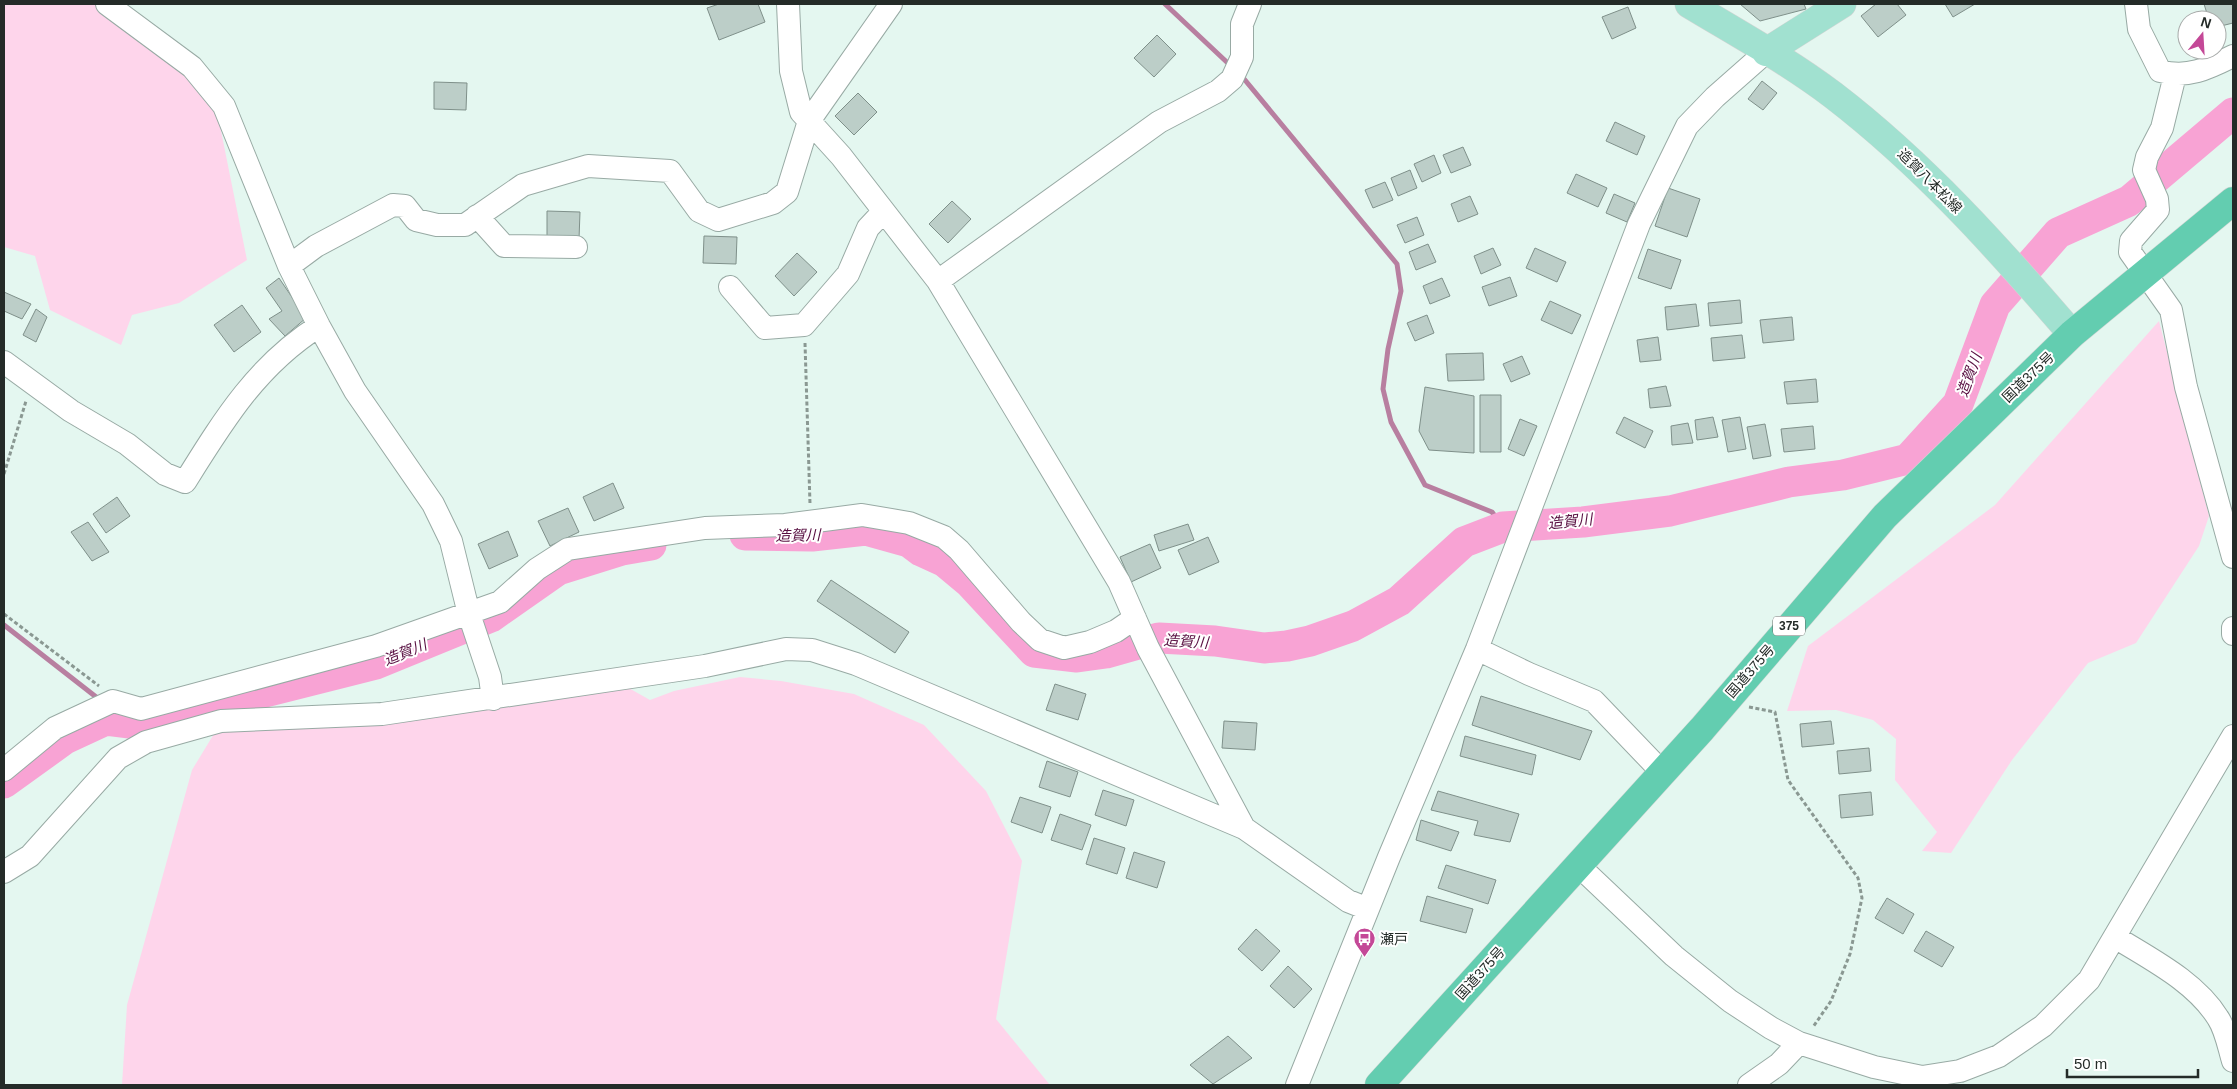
<svg xmlns="http://www.w3.org/2000/svg" width="2237" height="1089" font-family="Arial,'Noto Sans JP',sans-serif">
  <style>
    .green { fill: #fed5eb }
    .lines { fill: none; stroke-linecap: round; stroke-linejoin: round }
    .stream { stroke: #b87fa0; stroke-width: 5 }
    .river { stroke: #f8a3d4; stroke-width: 31 }
    .building { fill: #bccec8; stroke: #7f908a }
    .minor-casing { stroke: #98aaa4; stroke-width: 24 }
    .major-casing { stroke: #d3d5d4; stroke-width: 29 }
    .highway-casing { stroke: #d3d5d4; stroke-width: 29 }
    .path { stroke: #8a9892; stroke-width: 3; stroke-dasharray: 4 2.5; stroke-linecap: butt }
    .minor { stroke: #fff; stroke-width: 22 }
    .major { stroke: #a1e1d0; stroke-width: 28 }
    .highway { stroke: #63cdb0; stroke-width: 28 }
    .labels { text-anchor: middle; dominant-baseline: central; stroke-width: 4; stroke-linejoin: round; paint-order: stroke }
    .shield { fill: #fff; stroke: #666b68; stroke-width: 1 }
    .shield-label { font-size: 12px; font-weight: bold; fill: #242b28 }
    .street-label { font-size: 14px; fill: #242b28; stroke: #fff }
    .poi-label { font-size: 14px; fill: #242b28; stroke: #fff; text-anchor: start }
    .water-label { font-size: 15px; font-style: italic; fill: #580f41; stroke: #fff }
  </style>
  <rect width="100%" height="100%" fill="#e4f7f0"/>
  <!-- green -->
  <path class="green" d="M 4,4 L 95,4 L 187,70 L 216,106 L 247,260 L 179,303 L 132,315 L 121,345 L 50,310 L 35,256 L 4,247 Z
    M 2159,321 L 2209,516 L 2199,546 L 2136,643 L 2088,663 L 2012,760 L 1951,853 L 1922,851 L 1937,832 L 1895,780 L 1896,739 L 1873,720 L 1836,710 L 1787,711 L 1808,646 L 1995,505 Z
    M 740,677 L 781,681 L 854,694 L 924,725 L 986,791 L 1022,861 L 996,1019 L 1050,1085 L 122,1085 L 127,1005 L 192,770 L 223,719 L 269,719 L 611,678 L 650,700 L 674,691 Z"/>
  <g class="lines">
    <!-- stream -->
    <path class="stream" d="M 1165,4 L 1232,67
      M 1240,74 L 1397,264 L 1401,291 L 1388,349 L 1383,389 L 1391,422 L 1425,485 L 1492,512 L 1503,527
      M 4,625 L 100,700
      M 112,711 L 127,723"/>
    <!-- river -->
    <path class="river" d="M 745,535 L 812,536 L 866,530 L 909,542 L 921,551 L 945,562 L 969,582 L 1034,652 L 1077,657 L 1106,653 L 1159,638 L 1215,641 L 1264,648 L 1287,646 L 1310,641 L 1353,626 L 1399,601 L 1464,542 L 1503,527 L 1583,522 L 1670,511 L 1789,482 L 1843,475 L 1908,459 L 1958,404 L 1995,305 L 2058,233 L 2129,201 L 2233,113
      M 4,783 L 65,739 L 106,720 L 138,724 L 376,664 L 491,617 L 558,570 L 622,550 L 651,545"/>
  </g>
  <!-- building -->
  <path class="building" d="M 719,4 L 758,4 L 765,22 L 719,40 L 707,8 Z
    M 1740,4 L 1804,4 L 1806,9 L 1760,21 Z
    M 1876,4 L 1897,4 L 1906,15 L 1878,37 L 1861,16 Z
    M 1945,4 L 1975,4 L 1953,17 Z
    M 2204,4 L 2233,4 L 2233,23 L 2217,27 L 2217,20 L 2209,20 Z
    M 1628,7 L 1636,28 L 1612,39 L 1602,17 Z
    M 1157,35 L 1176,54 L 1154,77 L 1134,58 Z
    M 1762,81 L 1777,93 L 1763,110 L 1748,99 Z
    M 434,82 L 467,83 L 466,110 L 434,109 Z
    M 858,93 L 877,112 L 854,135 L 835,116 Z
    M 1615,122 L 1645,136 L 1637,155 L 1606,141 Z
    M 1463,147 L 1471,165 L 1451,173 L 1443,155 Z
    M 1434,155 L 1441,173 L 1422,182 L 1414,164 Z
    M 1410,170 L 1417,188 L 1398,196 L 1391,178 Z
    M 1576,174 L 1607,188 L 1598,207 L 1567,193 Z
    M 1385,182 L 1393,200 L 1373,208 L 1365,190 Z
    M 1668,188 L 1700,199 L 1687,237 L 1655,226 Z
    M 1614,194 L 1635,203 L 1627,222 L 1606,213 Z
    M 1470,196 L 1478,214 L 1458,222 L 1451,204 Z
    M 952,201 L 971,219 L 948,243 L 929,224 Z
    M 547,211 L 580,212 L 579,239 L 547,238 Z
    M 1417,217 L 1424,235 L 1405,243 L 1397,225 Z
    M 704,236 L 737,237 L 736,264 L 703,263 Z
    M 1428,244 L 1436,262 L 1416,270 L 1409,252 Z
    M 1493,248 L 1501,265 L 1481,274 L 1474,256 Z
    M 1535,248 L 1566,262 L 1557,282 L 1526,268 Z
    M 1648,249 L 1681,260 L 1671,289 L 1638,278 Z
    M 797,253 L 817,272 L 794,296 L 775,276 Z
    M 1510,277 L 1517,296 L 1489,306 L 1482,287 Z
    M 279,278 L 306,318 L 285,336 L 269,319 L 282,311 L 266,288 Z
    M 1442,278 L 1450,296 L 1430,304 L 1423,286 Z
    M 4,292 L 31,304 L 22,319 L 4,311 Z
    M 1740,300 L 1742,323 L 1710,326 L 1708,303 Z
    M 1550,301 L 1581,315 L 1572,334 L 1541,320 Z
    M 1696,304 L 1699,326 L 1667,330 L 1665,307 Z
    M 242,305 L 261,332 L 234,352 L 214,325 Z
    M 36,309 L 47,317 L 36,342 L 23,335 Z
    M 1427,315 L 1434,333 L 1415,341 L 1407,323 Z
    M 1792,317 L 1794,340 L 1763,343 L 1760,320 Z
    M 1742,335 L 1745,358 L 1713,361 L 1711,338 Z
    M 1658,337 L 1661,360 L 1640,362 L 1637,340 Z
    M 1483,353 L 1484,380 L 1448,381 L 1446,354 Z
    M 1522,356 L 1530,374 L 1511,382 L 1503,364 Z
    M 1816,379 L 1818,402 L 1787,404 L 1784,382 Z
    M 1666,386 L 1671,406 L 1650,408 L 1648,389 Z
    M 1425,387 L 1474,396 L 1474,453 L 1429,450 L 1419,431 Z
    M 1480,395 L 1501,395 L 1501,452 L 1480,452 Z
    M 1624,417 L 1653,431 L 1645,448 L 1616,433 Z
    M 1713,417 L 1718,437 L 1697,440 L 1695,420 Z
    M 1740,417 L 1746,449 L 1728,452 L 1722,420 Z
    M 1520,419 L 1537,426 L 1524,456 L 1508,449 Z
    M 1688,423 L 1693,443 L 1672,445 L 1671,426 Z
    M 1765,424 L 1771,456 L 1753,459 L 1747,427 Z
    M 1813,426 L 1815,449 L 1784,452 L 1781,429 Z
    M 613,483 L 624,508 L 594,521 L 583,497 Z
    M 117,497 L 130,516 L 106,533 L 93,514 Z
    M 568,508 L 579,532 L 550,546 L 538,521 Z
    M 88,522 L 109,552 L 92,561 L 71,532 Z
    M 1188,524 L 1194,540 L 1159,551 L 1154,535 Z
    M 508,531 L 518,556 L 489,569 L 478,544 Z
    M 1208,537 L 1219,562 L 1189,575 L 1178,550 Z
    M 1150,544 L 1161,568 L 1131,582 L 1120,557 Z
    M 831,580 L 909,632 L 895,653 L 817,601 Z
    M 1055,684 L 1086,694 L 1078,720 L 1046,710 Z
    M 1481,696 L 1592,731 L 1580,760 L 1472,725 Z
    M 1224,721 L 1257,723 L 1255,750 L 1222,748 Z
    M 1831,721 L 1834,744 L 1802,747 L 1800,724 Z
    M 1465,736 L 1536,755 L 1532,775 L 1460,756 Z
    M 1869,748 L 1871,771 L 1839,774 L 1837,751 Z
    M 1047,761 L 1078,772 L 1070,797 L 1039,787 Z
    M 1103,790 L 1134,800 L 1126,826 L 1095,815 Z
    M 1438,791 L 1519,814 L 1510,842 L 1474,835 L 1478,821 L 1431,810 Z
    M 1871,792 L 1873,815 L 1841,818 L 1839,795 Z
    M 1020,797 L 1051,807 L 1042,833 L 1011,822 Z
    M 1060,814 L 1091,825 L 1082,850 L 1051,840 Z
    M 1421,820 L 1459,832 L 1451,851 L 1416,840 Z
    M 1094,838 L 1125,848 L 1117,874 L 1086,864 Z
    M 1134,852 L 1165,862 L 1157,888 L 1126,878 Z
    M 1446,865 L 1496,880 L 1488,904 L 1438,888 Z
    M 1427,896 L 1473,909 L 1466,933 L 1420,921 Z
    M 1887,898 L 1914,914 L 1903,934 L 1875,918 Z
    M 1256,929 L 1280,951 L 1262,971 L 1238,949 Z
    M 1926,931 L 1954,947 L 1942,967 L 1914,951 Z
    M 1288,966 L 1312,989 L 1294,1008 L 1270,986 Z
    M 1228,1036 L 1252,1058 L 1213,1084 L 1190,1065 Z"/>
  <g class="lines">
    <defs>
      <path id="minor" d="M 107,4 L 192,67 L 224,106 L 289,266 L 319,326 L 355,391 L 433,504 L 451,541 L 469,614 L 490,677 L 493,699
        M 788,4 L 791,71 L 801,112 L 841,156 L 938,281 L 1119,582 L 1148,648 L 1244,828
        M 2136,4 L 2139,29 L 2160,71 C 2188,79 2209,68 2233,56
        M 2175,75 L 2162,128 L 2147,157 L 2144,170 L 2157,199 L 2158,210 L 2131,241 L 2130,252 L 2171,310 L 2186,387 L 2233,557
        M 477,216 L 504,246 L 576,247
        M 289,266 L 316,246 L 393,205 L 405,206 L 416,220 L 437,225 L 465,225 L 523,185 L 588,166 L 670,171 L 699,211 L 718,220 L 773,203 L 787,192 L 809,121 L 891,4
        M 938,281 L 1159,122 L 1218,91 L 1232,79 L 1242,57 L 1242,24 L 1250,4
        M 730,287 L 765,328 L 804,325 L 848,274 L 868,228 L 883,212
        M 4,362 L 71,411 L 127,444 L 165,474 L 185,482 C 223,421 257,365 319,326
        M 2233,628 L 2233,634
        M 1477,649 L 1529,674 L 1594,701 L 1663,773
        M 4,770 L 55,728 L 113,701 L 141,709 L 376,646 L 500,602 L 537,569 L 568,549 L 705,528 L 785,525 L 862,515 L 909,523 L 944,537 L 959,550 L 1021,622 L 1040,640 L 1064,648 L 1090,642 L 1116,631 L 1135,618
        M 1579,866 L 1674,956 L 1730,1001 L 1771,1028 L 1799,1043 L 1874,1067 L 1922,1077 L 1960,1071 L 1999,1056 L 2043,1026 L 2089,980 L 2233,736
        M 4,872 L 30,856 L 118,758 L 146,742 L 221,721 L 382,714 L 705,666 L 786,649 L 812,650 L 856,664 L 1244,828 L 1348,901 L 1368,909
        M 2115,937 C 2150,959 2195,981 2218,1018 C 2226,1030 2229,1048 2233,1061
        M 1297,1085 L 1389,857 L 1477,649 L 1639,224 L 1687,126 L 1715,97 L 1766,52
        M 1749,1085 L 1779,1064 L 1799,1043"/>
      <path id="major" d="M 1689,4 C 1737,33 1788,61 1833,95 C 1923,164 1999,249 2072,334
        M 1766,52 L 1842,4"/>
      <path id="highway" d="M 1379,1085 L 1702,729 L 1885,516 L 2072,334 L 2233,201"/>
    </defs>
    <!-- minor casing -->
    <use href="#minor" class="minor-casing"/>
    <!-- major casing -->
    <use href="#major" class="major-casing"/>
    <!-- highway casing -->
    <use href="#highway" class="highway-casing"/>
    <!-- path -->
    <path class="path" d="M 805,343 L 810,504
      M 4,474 L 26,401
      M 4,614 L 99,686
      M 1749,707 L 1775,712 L 1788,780 L 1858,878 L 1862,898 L 1850,954 L 1831,1001 L 1813,1027"/>
    <!-- minor -->
    <use href="#minor" class="minor"/>
    <!-- major -->
    <use href="#major" class="major"/>
    <!-- highway -->
    <use href="#highway" class="highway"/>
  </g>
  <!-- icons -->
  <defs>
    <symbol id="bus-pin" viewBox="-11 -11 22 30"><path d="M0 17L-7.5 6A9.5 9.5 0 1 1 7.5 6Z" fill="#c44897" stroke="#fff"/><path d="M-5-6H5V4H4V6H2V4H-2V6H-4V4H-5ZM-3.5-4V0h7V-4ZM-3.5 1.2v1.5H-2V1.2ZM2 1.2v1.5H3.5V1.2Z" fill="#fff"/></symbol>
  </defs>
  <g fill-rule="evenodd">
    <use href="#bus-pin" x="1352" y="926" width="25" height="34"/>
  </g>
  <g class="labels">
    <!-- shield labels -->
    <rect class="shield" x="1773" y="616.5" width="32" height="19" rx="4"/>
    <g class="shield-label">
      <text x="1789" y="626">375</text>
    </g>
    <!-- street labels -->
    <g class="street-label">
      <text transform="translate(1930 181) rotate(45)">造賀八本松線</text>
      <text transform="translate(2028 377) rotate(-44)">国道375号</text>
      <text transform="translate(1750 671) rotate(-49)">国道375号</text>
      <text transform="translate(1480 973) rotate(-48)">国道375号</text>
    </g>
    <!-- poi labels -->
    <g class="poi-label">
      <text x="1380" y="939">瀬戸</text>
    </g>
    <!-- water labels -->
    <g class="water-label">
      <text transform="translate(1969 375) rotate(-70)">造賀川</text>
      <text transform="translate(1570 521) rotate(-6)">造賀川</text>
      <text transform="translate(798 535) rotate(-1)">造賀川</text>
      <text transform="translate(1186 641) rotate(4)">造賀川</text>
      <text transform="translate(405 652) rotate(-22)">造賀川</text>
    </g>
  </g>
  <!-- border -->
  <rect width="2237" height="1089" fill="none" stroke="#242b28" stroke-width="10"/>
  <!-- north arrow -->
  <g transform="translate(2202 35) rotate(18)"><circle r="24" fill="#ffffff" stroke="#a7aaa9"/>
  <path d="M0-4L9 19L0 12L-9 19Z" fill="#c44897"/>
  <text y="-8" font-size="14" font-weight="bold" text-anchor="middle" fill="#242b28">N</text>
  </g>
  <!-- scale -->
  <path d="M2067 1069v8h131v-8" fill="none" stroke="#242b28" stroke-width="2.5"/>
  <text x="2074" y="1069" font-size="15" fill="#242b28" stroke="#ffffff" stroke-width="4" paint-order="stroke">50 m</text>
</svg>
